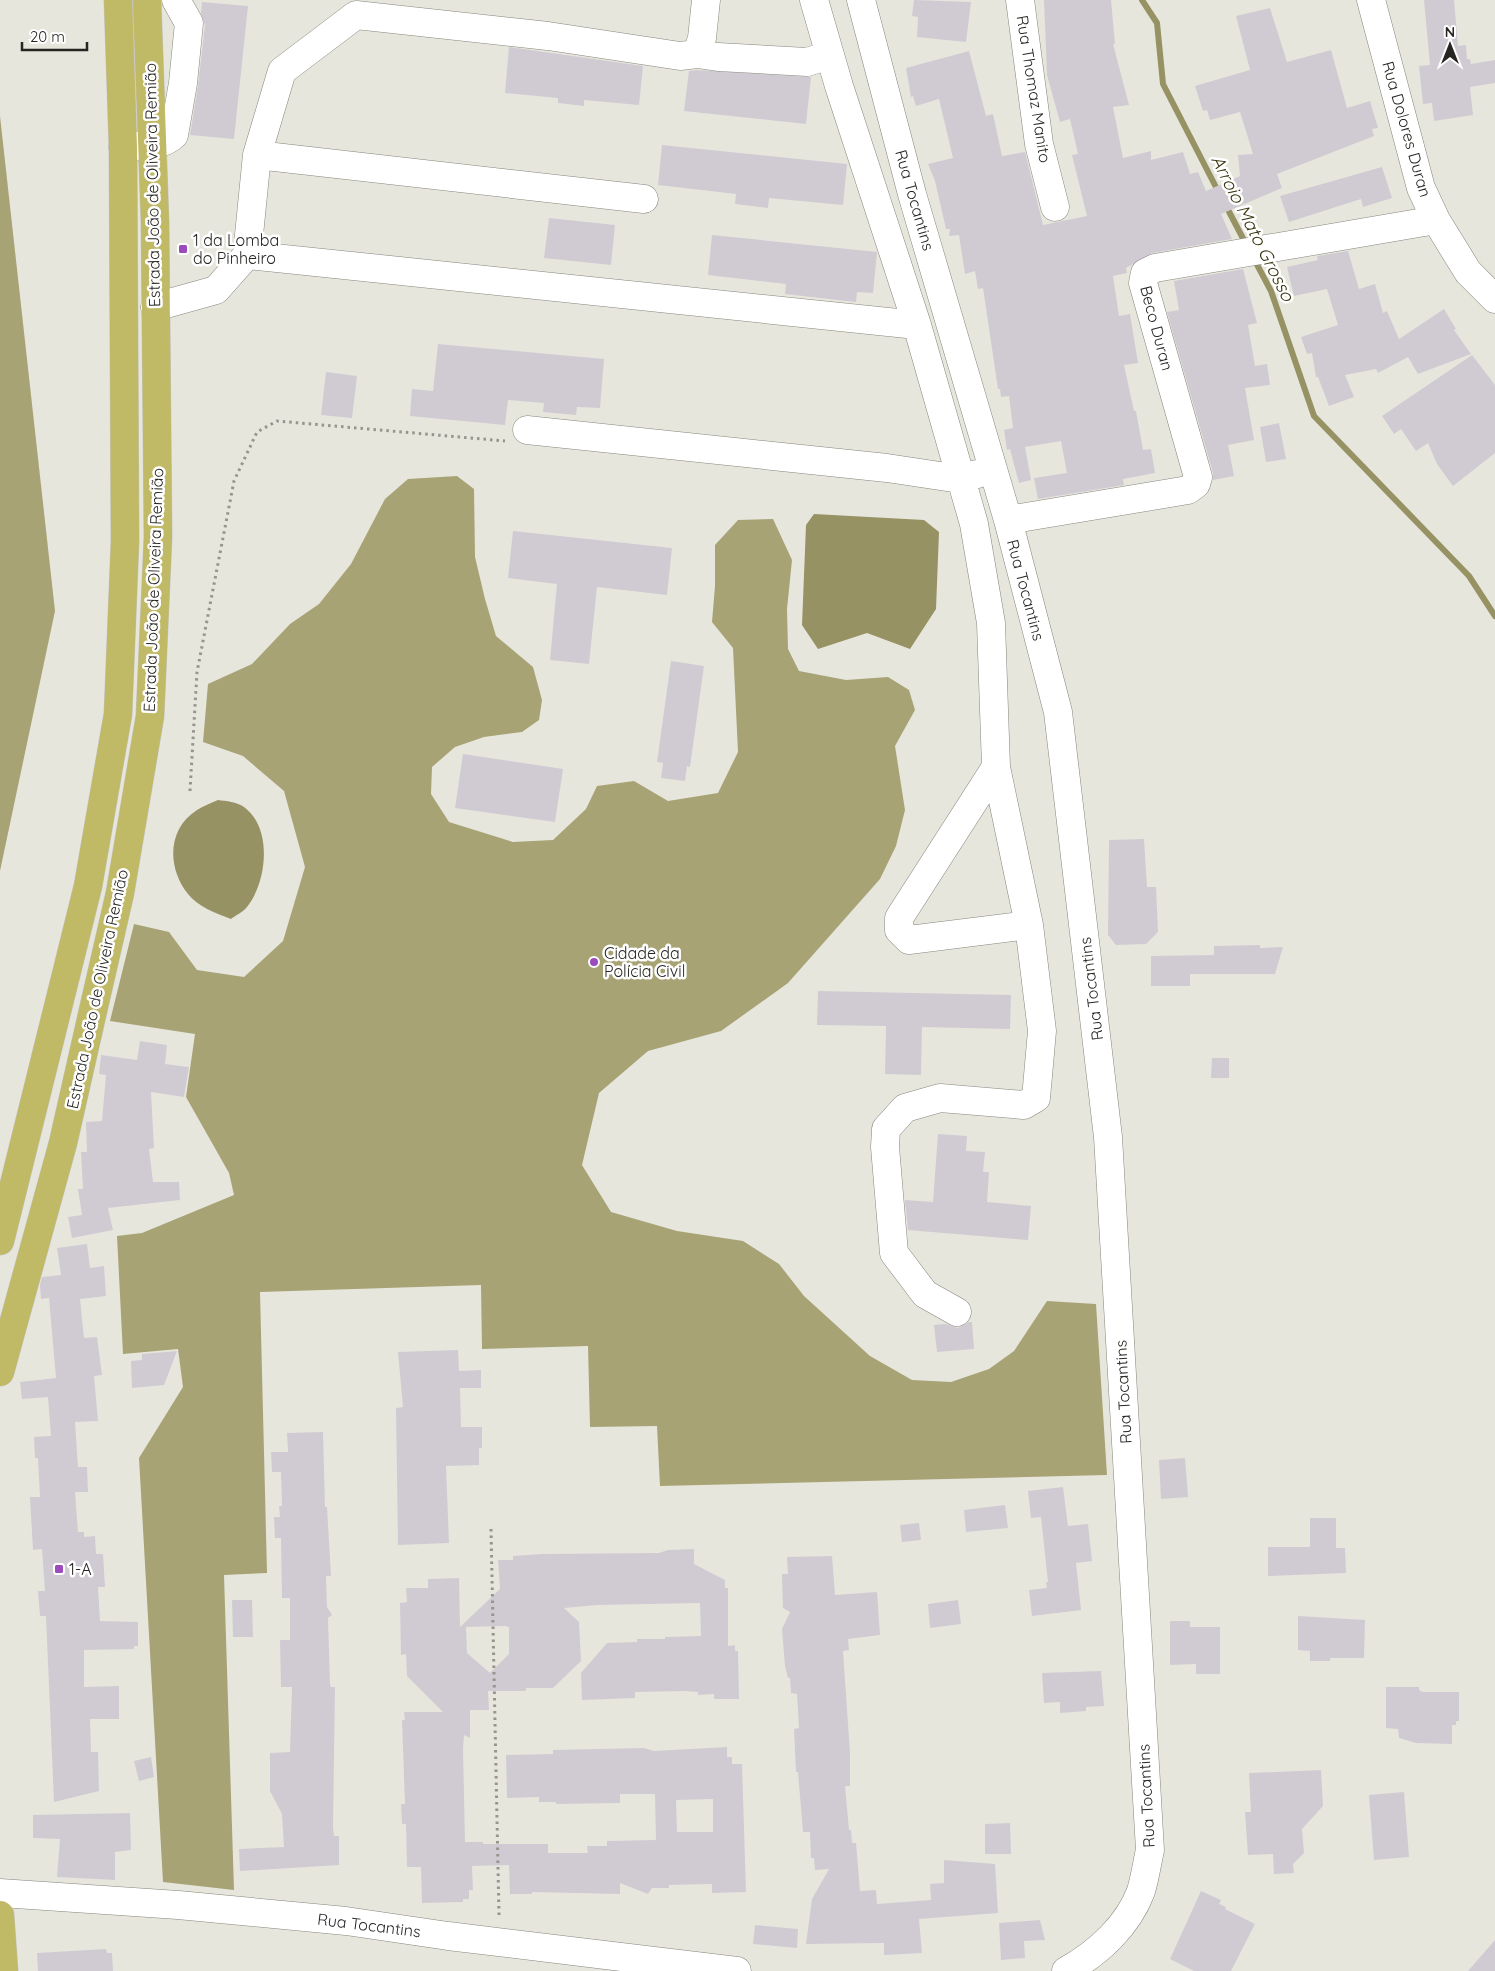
<svg xmlns="http://www.w3.org/2000/svg" width="1495" height="1971" font-family="Quicksand,sans-serif">
  <style>
    .forest { fill: #a7a375 }
    .water { fill: #969264 }
    .lines { fill: none; stroke-linecap: round; stroke-linejoin: round }
    .stream { stroke: #969264; stroke-width: 6 }
    .building { fill: #d0cbd3; fill-rule: evenodd }
    .minor-casing { stroke: #86867e; stroke-width: 29 }
    .major-casing { stroke: #c7c6c6; stroke-width: 29 }
    .path { stroke: #95948d; stroke-width: 3; stroke-dasharray: 2.5 4; stroke-linecap: butt }
    .minor { stroke: #fff; stroke-width: 28 }
    .major { stroke: #c0b966; stroke-width: 28 }
    .poi-dot { fill: #9b4bbb; stroke: #fff; stroke-width: 2 }
    .labels { text-anchor: middle; dominant-baseline: central; stroke-width: 5; stroke-linejoin: round; paint-order: stroke }
    .street-label { font-size: 16px; fill: #262522; stroke: #fff }
    .poi-label { font-size: 16px; fill: #262522; stroke: #fff; text-anchor: start }
    .water-label { font-size: 18px; font-style: italic; fill: #38340d; stroke: #fff }
  </style>
  <rect width="100%" height="100%" fill="#e7e6dd"/>
  <!-- forest -->
  <path class="forest" d="M 0,116 L 55,611 L 0,871 Z
    M 457,476 L 474,489 L 475,557 L 485,599 L 496,636 L 533,667 L 542,700 L 539,720 L 522,732 L 484,737 L 455,747 L 432,767 L 431,794 L 449,822 L 513,842 L 553,840 L 586,809 L 597,786 L 634,781 L 668,801 L 718,793 L 738,752 L 733,648 L 712,622 L 715,586 L 715,545 L 738,520 L 773,519 L 792,560 L 787,609 L 788,649 L 799,671 L 846,680 L 888,677 L 909,690 L 915,710 L 895,746 L 905,810 L 896,846 L 880,879 L 788,983 L 721,1031 L 648,1051 L 599,1093 L 582,1165 L 611,1212 L 677,1231 L 743,1241 L 779,1264 L 804,1296 L 870,1356 L 912,1380 L 951,1382 L 989,1369 L 1014,1351 L 1047,1301 L 1096,1304 L 1107,1475 L 660,1486 L 657,1426 L 590,1427 L 588,1346 L 482,1349 L 481,1285 L 260,1292 L 267,1573 L 224,1575 L 234,1890 L 163,1882 L 139,1458 L 183,1387 L 178,1349 L 123,1354 L 117,1236 L 142,1233 L 234,1195 L 229,1173 L 186,1097 L 195,1034 L 110,1021 L 134,924 L 169,932 L 197,970 L 244,977 L 283,941 L 305,867 L 284,791 L 243,756 L 203,742 L 208,684 L 252,664 L 290,624 L 319,604 L 351,564 L 385,499 L 408,479 Z"/>
  <!-- water -->
  <path class="water" d="M 814,514 L 924,520 L 939,532 L 936,609 L 910,649 L 867,633 L 818,649 L 802,625 L 806,525 Z
    M 218,800 C 226,801 237,802 244,807 C 273,828 267,882 247,907 C 243,912 236,915 231,919 C 216,913 198,907 188,894 C 167,868 167,829 197,810 C 203,806 211,803 218,800 Z"/>
  <g class="lines">
    <!-- stream -->
    <path class="stream" d="M 1142,0 L 1157,23 L 1163,84 L 1219,193
      M 1225,204 L 1247,246
      M 1253,257 L 1271,291 L 1314,416 L 1469,576 L 1495,616"/>
  </g>
  <!-- building -->
  <path class="building" d="M 914,0 L 971,2 L 966,42 L 917,37 L 918,17 L 912,16 Z
    M 1044,0 L 1111,0 L 1115,44 L 1113,44 L 1129,105 L 1113,107 L 1123,158 L 1151,151 L 1151,160 L 1183,152 L 1190,174 L 1198,172 L 1206,191 L 1240,176 L 1238,155 L 1253,154 L 1240,112 L 1210,120 L 1207,110 L 1203,111 L 1195,86 L 1250,70 L 1236,16 L 1270,8 L 1287,62 L 1331,50 L 1347,108 L 1370,101 L 1378,128 L 1372,129 L 1374,136 L 1277,174 L 1282,188 L 1221,214 L 1232,239 L 1152,253 L 1126,268 L 1127,273 L 1113,276 L 1119,316 L 1130,314 L 1138,363 L 1124,365 L 1134,411 L 1136,411 L 1143,450 L 1151,449 L 1155,473 L 1123,479 L 1124,485 L 1038,499 L 1034,478 L 1067,473 L 1061,441 L 1025,447 L 1031,480 L 1019,483 L 1010,449 L 1007,450 L 1004,430 L 1013,428 L 1009,396 L 1001,397 L 1000,389 L 998,389 L 983,288 L 978,289 L 975,271 L 965,274 L 959,235 L 949,236 L 950,229 L 946,229 L 935,181 L 928,164 L 953,158 L 939,99 L 916,106 L 913,96 L 911,97 L 906,68 L 969,51 L 986,116 L 993,114 L 1002,156 L 1025,152 L 1043,225 L 1087,216 L 1072,155 L 1078,154 L 1070,119 L 1060,122 L 1047,75 Z
    M 1424,0 L 1454,0 L 1458,46 L 1466,45 L 1467,59 L 1470,59 L 1471,64 L 1495,60 L 1495,83 L 1470,87 L 1473,115 L 1434,121 L 1432,103 L 1423,104 L 1419,66 L 1430,65 Z
    M 202,2 L 248,6 L 234,139 L 190,135 L 198,86 L 205,25 L 201,13 Z
    M 509,47 L 643,66 L 639,105 L 584,100 L 584,106 L 558,103 L 558,98 L 505,93 Z
    M 697,70 L 811,77 L 806,124 L 684,111 L 689,71 Z
    M 662,145 L 847,164 L 843,205 L 769,198 L 768,208 L 735,204 L 736,194 L 658,185 Z
    M 1382,167 L 1392,198 L 1363,207 L 1361,199 L 1289,222 L 1280,196 Z
    M 549,218 L 615,225 L 611,265 L 544,258 Z
    M 712,235 L 877,252 L 873,293 L 857,292 L 856,302 L 785,294 L 786,284 L 708,275 Z
    M 1348,251 L 1359,289 L 1375,284 L 1383,313 L 1387,311 L 1399,339 L 1444,309 L 1456,329 L 1454,330 L 1471,354 L 1418,374 L 1408,357 L 1378,373 L 1376,369 L 1345,375 L 1354,397 L 1329,406 L 1318,377 L 1316,377 L 1312,353 L 1307,354 L 1301,337 L 1338,325 L 1327,289 L 1294,296 L 1287,267 L 1318,260 L 1317,256 Z
    M 1243,269 L 1257,323 L 1248,325 L 1255,366 L 1267,364 L 1270,385 L 1245,388 L 1254,440 L 1228,445 L 1234,476 L 1213,480 L 1213,473 L 1167,312 L 1179,310 L 1174,281 Z
    M 438,344 L 604,359 L 600,408 L 577,407 L 576,415 L 543,412 L 544,403 L 508,400 L 505,425 L 410,416 L 412,389 L 433,391 Z
    M 1472,355 L 1495,385 L 1495,453 L 1453,486 L 1437,464 L 1428,443 L 1416,451 L 1401,429 L 1394,434 L 1382,416 Z
    M 326,372 L 357,376 L 352,418 L 321,415 Z
    M 1279,423 L 1286,459 L 1266,462 L 1260,427 Z
    M 513,531 L 672,548 L 667,595 L 597,587 L 589,664 L 550,660 L 557,584 L 508,578 Z
    M 671,661 L 704,666 L 690,767 L 687,766 L 685,781 L 661,778 L 663,763 L 657,762 Z
    M 463,754 L 563,769 L 555,822 L 455,808 Z
    M 1144,839 L 1147,887 L 1156,887 L 1158,932 L 1146,944 L 1116,945 L 1108,935 L 1109,840 Z
    M 1260,945 L 1260,948 L 1283,947 L 1275,974 L 1190,974 L 1190,986 L 1151,986 L 1151,956 L 1214,955 L 1214,946 Z
    M 818,991 L 1011,995 L 1010,1029 L 922,1027 L 921,1075 L 885,1074 L 886,1026 L 817,1025 Z
    M 140,1041 L 167,1045 L 165,1064 L 189,1067 L 184,1097 L 151,1092 L 154,1148 L 149,1149 L 153,1182 L 179,1182 L 180,1200 L 108,1208 L 113,1230 L 72,1238 L 68,1217 L 82,1215 L 78,1189 L 83,1189 L 81,1152 L 87,1152 L 86,1122 L 102,1121 L 106,1075 L 99,1074 L 101,1055 L 137,1060 Z
    M 1212,1058 L 1229,1058 L 1229,1078 L 1211,1078 Z
    M 938,1134 L 967,1136 L 966,1151 L 985,1152 L 983,1172 L 989,1172 L 987,1202 L 1031,1206 L 1028,1240 L 908,1230 L 905,1200 L 933,1202 Z
    M 87,1244 L 90,1268 L 104,1266 L 106,1296 L 80,1299 L 84,1338 L 97,1337 L 102,1375 L 94,1376 L 98,1421 L 75,1422 L 78,1467 L 87,1467 L 88,1492 L 75,1492 L 78,1532 L 84,1532 L 84,1537 L 95,1536 L 96,1554 L 103,1554 L 105,1587 L 98,1587 L 100,1621 L 138,1622 L 138,1646 L 134,1646 L 134,1649 L 84,1650 L 84,1687 L 119,1686 L 119,1719 L 90,1719 L 91,1752 L 98,1752 L 99,1791 L 54,1802 L 46,1616 L 40,1616 L 38,1591 L 45,1591 L 42,1549 L 33,1550 L 30,1497 L 40,1497 L 38,1458 L 35,1458 L 34,1437 L 51,1436 L 48,1397 L 22,1399 L 20,1382 L 56,1378 L 49,1298 L 41,1299 L 40,1285 L 42,1277 L 61,1275 L 57,1248 Z
    M 969,1322 L 972,1322 L 974,1349 L 937,1352 L 934,1325 L 946,1324 L 958,1328 Z
    M 458,1350 L 459,1371 L 481,1370 L 481,1388 L 460,1388 L 461,1427 L 482,1427 L 482,1448 L 479,1448 L 479,1465 L 446,1466 L 449,1543 L 398,1545 L 396,1408 L 403,1407 L 398,1352 Z
    M 177,1351 L 164,1385 L 132,1388 L 131,1361 L 142,1360 L 142,1354 Z
    M 323,1432 L 325,1507 L 327,1507 L 331,1576 L 326,1576 L 327,1607 L 332,1615 L 328,1618 L 330,1684 L 331,1687 L 335,1687 L 333,1828 L 334,1836 L 339,1836 L 339,1865 L 240,1871 L 239,1849 L 284,1847 L 282,1814 L 270,1791 L 270,1753 L 290,1752 L 292,1687 L 281,1687 L 280,1640 L 290,1640 L 290,1598 L 282,1598 L 281,1538 L 275,1538 L 274,1517 L 280,1517 L 279,1506 L 282,1506 L 281,1472 L 272,1472 L 271,1452 L 288,1452 L 287,1433 Z
    M 1185,1458 L 1188,1497 L 1161,1499 L 1159,1460 Z
    M 1063,1487 L 1068,1526 L 1088,1524 L 1092,1561 L 1076,1563 L 1081,1610 L 1032,1616 L 1029,1590 L 1047,1588 L 1046,1582 L 1048,1582 L 1041,1517 L 1031,1518 L 1028,1491 Z
    M 1005,1505 L 1008,1528 L 966,1532 L 964,1510 Z
    M 1310,1518 L 1336,1518 L 1336,1548 L 1345,1548 L 1346,1573 L 1268,1576 L 1268,1547 L 1310,1547 Z
    M 919,1523 L 921,1540 L 902,1542 L 900,1525 Z
    M 694,1549 L 694,1564 L 725,1580 L 725,1588 L 728,1588 L 728,1646 L 735,1645 L 735,1651 L 738,1651 L 739,1699 L 714,1699 L 714,1694 L 698,1695 L 698,1692 L 685,1691 L 635,1692 L 635,1698 L 582,1700 L 581,1673 L 607,1643 L 637,1642 L 637,1639 L 665,1639 L 665,1637 L 701,1636 L 700,1603 L 597,1605 L 564,1608 L 579,1622 L 581,1661 L 553,1688 L 526,1688 L 526,1691 L 488,1691 L 489,1710 L 470,1710 L 470,1738 L 464,1735 L 463,1749 L 465,1842 L 483,1842 L 483,1844 L 548,1844 L 548,1853 L 588,1853 L 587,1846 L 607,1846 L 607,1841 L 656,1840 L 655,1794 L 620,1794 L 620,1803 L 556,1804 L 556,1802 L 539,1802 L 539,1797 L 507,1798 L 506,1755 L 553,1754 L 553,1750 L 644,1748 L 654,1751 L 727,1747 L 727,1757 L 732,1757 L 732,1764 L 742,1764 L 746,1892 L 712,1893 L 712,1884 L 669,1885 L 669,1888 L 652,1888 L 648,1894 L 620,1883 L 620,1894 L 532,1892 L 532,1894 L 510,1894 L 509,1865 L 472,1866 L 473,1890 L 469,1890 L 469,1899 L 463,1899 L 463,1902 L 422,1903 L 421,1867 L 407,1867 L 406,1824 L 402,1824 L 401,1804 L 405,1804 L 402,1720 L 405,1720 L 404,1712 L 443,1712 L 407,1676 L 406,1654 L 401,1655 L 400,1603 L 407,1602 L 406,1588 L 428,1588 L 428,1579 L 459,1578 L 460,1627 L 500,1589 L 498,1560 L 513,1560 L 513,1556 L 542,1554 L 659,1553 L 668,1550 ZM 505,1626 L 509,1627 L 509,1654 L 490,1673 L 467,1653 L 466,1627 ZM 713,1799 L 713,1832 L 677,1832 L 676,1800 Z
    M 832,1556 L 835,1595 L 877,1592 L 880,1635 L 848,1639 L 849,1650 L 843,1651 L 850,1753 L 850,1786 L 845,1786 L 849,1830 L 851,1830 L 852,1843 L 856,1843 L 860,1891 L 876,1890 L 877,1904 L 931,1900 L 930,1884 L 944,1883 L 944,1860 L 995,1864 L 998,1913 L 919,1919 L 922,1953 L 884,1955 L 884,1943 L 806,1944 L 812,1899 L 829,1869 L 815,1870 L 814,1858 L 811,1858 L 810,1832 L 803,1832 L 798,1772 L 796,1772 L 794,1729 L 799,1728 L 797,1694 L 791,1693 L 790,1678 L 788,1678 L 785,1666 L 782,1629 L 790,1612 L 783,1608 L 782,1574 L 788,1574 L 787,1557 Z
    M 232,1600 L 252,1600 L 253,1637 L 233,1637 Z
    M 958,1600 L 961,1624 L 930,1628 L 928,1604 Z
    M 1298,1616 L 1365,1620 L 1364,1658 L 1330,1658 L 1330,1661 L 1310,1661 L 1310,1651 L 1298,1650 Z
    M 1170,1621 L 1190,1621 L 1190,1627 L 1220,1627 L 1220,1674 L 1196,1674 L 1196,1664 L 1170,1665 Z
    M 1101,1671 L 1104,1706 L 1086,1707 L 1086,1711 L 1060,1713 L 1060,1702 L 1044,1703 L 1042,1673 Z
    M 1386,1687 L 1419,1687 L 1419,1690 L 1423,1692 L 1459,1692 L 1459,1721 L 1456,1721 L 1456,1725 L 1452,1725 L 1452,1744 L 1416,1743 L 1399,1738 L 1398,1729 L 1386,1728 Z
    M 151,1757 L 154,1777 L 139,1781 L 134,1761 Z
    M 1321,1770 L 1323,1806 L 1302,1829 L 1304,1853 L 1293,1864 L 1294,1873 L 1274,1874 L 1273,1854 L 1248,1855 L 1245,1812 L 1251,1812 L 1249,1773 Z
    M 1404,1792 L 1409,1857 L 1374,1860 L 1369,1795 Z
    M 130,1813 L 131,1850 L 115,1852 L 115,1880 L 57,1877 L 60,1839 L 33,1838 L 33,1815 Z
    M 1010,1823 L 1011,1854 L 985,1854 L 985,1824 Z
    M 1201,1891 L 1221,1900 L 1219,1904 L 1226,1907 L 1225,1909 L 1255,1924 L 1231,1971 L 1194,1971 L 1170,1959 Z
    M 1040,1920 L 1045,1940 L 1024,1941 L 1025,1958 L 1001,1960 L 999,1923 Z
    M 755,1925 L 798,1929 L 797,1948 L 753,1944 Z
    M 1495,1940 L 1495,1971 L 1468,1971 Z
    M 106,1949 L 107,1953 L 112,1953 L 113,1971 L 38,1971 L 37,1953 Z"/>
  <g class="lines">
    <defs>
      <path id="minor" d="M 814,0 L 839,86 L 917,325
        M 861,0 L 912,194 L 1008,520 L 1058,712 L 1108,1137 L 1150,1850 C 1147,1863 1145,1878 1141,1891 C 1128,1926 1098,1953 1066,1971
        M 1020,0 L 1039,144 L 1055,207
        M 1371,0 L 1421,188 L 1436,220 L 1468,272 L 1495,299
        M 697,54 L 718,57 L 807,62 L 830,55
        M 123,147 C 139,145 162,147 174,135 L 183,83 L 189,23 L 176,0
        M 257,155 L 644,199
        M 247,255 L 917,325 L 974,524 L 991,623 L 996,767 L 899,918 L 899,930 L 909,940 L 1029,925 L 1042,1031 L 1036,1098 L 1024,1105 L 940,1098 L 905,1108 L 886,1129 L 885,1147 L 894,1253 L 925,1294 L 957,1312
        M 155,307 L 216,290 L 247,255 L 257,155 L 282,71 L 356,15 L 548,36 L 680,56 L 697,54 L 702,38 L 706,0
        M 527,430 L 887,468 L 960,479 L 977,474
        M 1008,520 L 1188,490 L 1196,484 L 1198,477 L 1143,283 L 1145,273 L 1155,268 L 1436,220
        M 996,767 L 1029,925
        M 0,1893 L 178,1905 L 346,1921 L 448,1936 L 737,1971"/>
      <path id="major" d="M 0,1241 L 88,886 L 118,714 L 125,541 L 123,147 L 118,0
        M 0,1372 L 63,1143 L 92,1015 L 120,893 L 150,716 L 158,537 L 155,222 L 147,0
        M 0,1915 L 4,1971"/>
    </defs>
    <!-- minor casing -->
    <use href="#minor" class="minor-casing"/>
    <!-- major casing -->
    <use href="#major" class="major-casing"/>
    <!-- path -->
    <path class="path" d="M 190,791 L 197,672 L 234,481 L 257,432 L 277,421 L 505,441
      M 491,1529 L 499,1915"/>
    <!-- minor -->
    <use href="#minor" class="minor"/>
    <!-- major -->
    <use href="#major" class="major"/>
  </g>
  <!-- markers -->
  <g class="poi-dot">
    <rect x="178" y="244" width="10" height="10" rx="2.5"/>
    <circle cx="594" cy="962" r="5"/>
    <rect x="54" y="1564" width="10" height="10" rx="2.5"/>
  </g>
  <g class="labels">
    <!-- street labels -->
    <g class="street-label">
      <text transform="translate(1034 89) rotate(81)">Rua Thomaz Manito</text>
      <text transform="translate(1407 129) rotate(74)">Rua Dolores Duran</text>
      <text transform="translate(152 185) rotate(-91)">Estrada João de Oliveira Remião</text>
      <text transform="translate(915 200) rotate(74)">Rua Tocantins</text>
      <text transform="translate(1157 328) rotate(75)">Beco Duran</text>
      <text transform="translate(153 590) rotate(-88)">Estrada João de Oliveira Remião</text>
      <text transform="translate(1026 590) rotate(75)">Rua Tocantins</text>
      <text transform="translate(97 989) rotate(-78)">Estrada João de Oliveira Remião</text>
      <text transform="translate(1091 989) rotate(-97)">Rua Tocantins</text>
      <text transform="translate(1123 1392) rotate(-93)">Rua Tocantins</text>
      <text transform="translate(1146 1796) rotate(-93)">Rua Tocantins</text>
      <text transform="translate(369 1925) rotate(7)">Rua Tocantins</text>
    </g>
    <!-- poi labels -->
    <g class="poi-label">
      <text x="193" y="240">1 da Lomba<tspan x="193" dy="18">do Pinheiro</tspan></text>
      <text x="604" y="953">Cidade da<tspan x="604" dy="18">Polícia Civil</tspan></text>
      <text x="69" y="1569">1-A</text>
    </g>
    <!-- water labels -->
    <g class="water-label">
      <text transform="translate(1253 228) rotate(63)">Arroio Mato Grosso</text>
    </g>
  </g>
  <!-- north arrow -->
  <g transform="translate(1450 45)" stroke="#ffffff" stroke-width="4" paint-order="stroke">
  <path d="M0-4L9 19L0 12L-9 19Z" fill="#262522"/>
  <text y="-8" font-size="14" font-weight="bold" text-anchor="middle" fill="#262522">N</text>
  </g>
  <!-- scale -->
  <path d="M22 42v8h65v-8" fill="none" stroke="#262522" stroke-width="2.5"/>
  <text x="30" y="42" font-size="15" fill="#262522" stroke="#ffffff" stroke-width="4" paint-order="stroke">20 m</text>
</svg>
